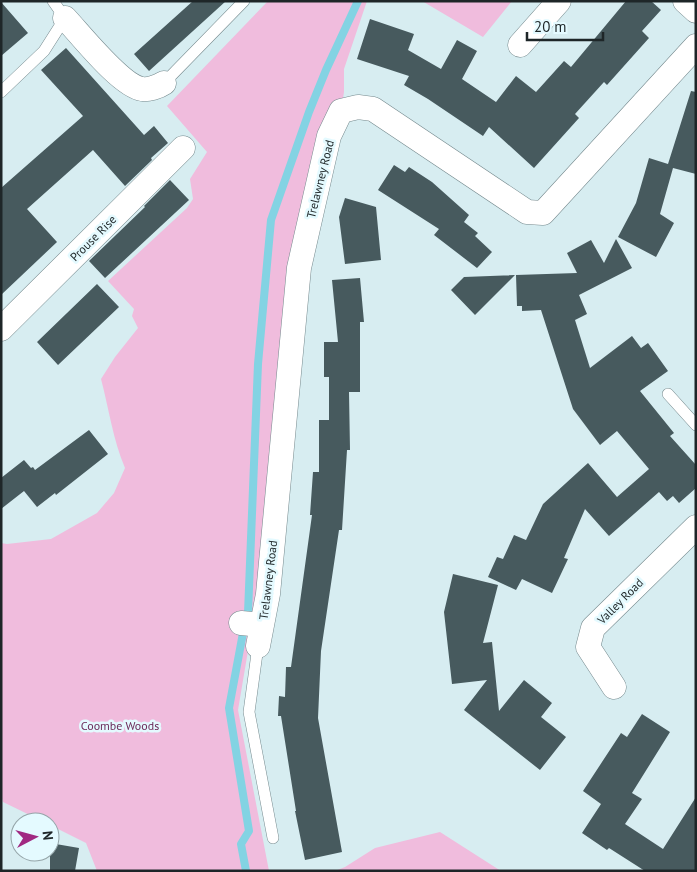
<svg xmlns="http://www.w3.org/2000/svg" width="697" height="872" font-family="'PT Sans',sans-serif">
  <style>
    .green { fill: #f0bcdd }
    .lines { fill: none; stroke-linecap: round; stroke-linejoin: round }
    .stream { stroke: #83d3e3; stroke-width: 8 }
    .building { fill: #475a5e }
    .lane-casing { stroke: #75898d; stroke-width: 12 }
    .street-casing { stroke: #75898d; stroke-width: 25 }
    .lane { stroke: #fff; stroke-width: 11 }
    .street { stroke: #fff; stroke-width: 24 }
    .labels { text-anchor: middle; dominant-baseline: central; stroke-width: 5; stroke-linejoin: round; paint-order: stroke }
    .street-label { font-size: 12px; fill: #1e2628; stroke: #e4faff }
    .park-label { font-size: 12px; fill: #6d2b5a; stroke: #e4faff }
  </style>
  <rect width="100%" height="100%" fill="#d7edf1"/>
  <!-- green -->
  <path class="green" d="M 268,1 L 367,1 L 344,69 L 344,92 L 341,111 L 329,136 L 285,402 L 250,639 L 238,710 L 269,871 L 97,871 L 86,843 L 50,825 L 50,822 L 44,822 L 3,802 L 1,795 L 1,543 L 7,544 L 51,539 L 97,513 L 114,493 L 125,468 C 113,440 109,409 101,379 L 115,357 L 138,328 L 132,316 L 134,309 L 108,281 L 187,208 L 193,199 L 190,179 L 207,152 L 167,106 Z
    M 422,1 L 512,1 L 483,37 Z
    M 440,832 L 501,871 L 335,871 L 345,867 L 375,848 Z"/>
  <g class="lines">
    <!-- stream -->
    <path class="stream" d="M 248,613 L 258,364 L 271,220 L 309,112 L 326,70 L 358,1
      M 243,633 L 229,708 L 249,831 L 241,844 L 246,871"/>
  </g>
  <!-- building -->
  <path class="building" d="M 193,1 L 226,1 L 149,71 L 134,54 Z
    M 626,1 L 651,1 L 661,10 L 642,31 L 649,38 L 607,85 L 604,82 L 575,114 L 579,118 L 534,168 L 489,127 L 483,136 L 428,99 L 404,85 L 409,76 L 357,59 L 370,19 L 414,34 L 408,50 L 441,69 L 457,40 L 477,51 L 462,79 L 496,102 L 516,76 L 536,92 L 564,61 L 571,67 Z
    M 1,2 L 28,33 L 1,56 Z
    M 66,48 L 144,135 L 154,126 L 168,143 L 151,158 L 152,160 L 125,186 L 93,150 L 27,209 L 57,242 L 1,295 L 1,188 L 83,116 L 41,70 Z
    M 691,91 L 696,92 L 696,174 L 673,168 L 660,214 L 674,223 L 656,257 L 618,237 L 636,203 L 649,158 L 668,164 Z
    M 394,165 L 405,172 L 409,167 L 432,182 L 469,215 L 464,222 L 478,233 L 475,236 L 492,252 L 477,268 L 434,235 L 439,229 L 378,190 Z
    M 170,180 L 189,200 L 105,278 L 89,261 L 145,207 L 144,206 Z
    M 345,198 L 376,207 L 381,260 L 345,264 L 339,217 Z
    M 616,239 L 632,268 L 579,295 L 587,314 L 575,320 L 590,368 L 632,336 L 641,348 L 648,343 L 668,371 L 640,391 L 674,433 L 670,436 L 696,465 L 696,488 L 679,503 L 673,496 L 667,501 L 659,492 L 609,536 L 585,509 L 564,558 L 568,559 L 552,593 L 522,579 L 516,590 L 488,577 L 497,557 L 503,559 L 514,535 L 526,540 L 543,504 L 588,463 L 617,497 L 649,469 L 617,431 L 600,445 L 573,409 L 541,310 L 522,311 L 522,306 L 517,306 L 516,275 L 577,273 L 567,253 L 591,240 L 604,263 Z
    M 515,275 L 475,315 L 451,290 L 464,277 Z
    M 360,278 L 364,322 L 360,322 L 360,392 L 349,392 L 350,450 L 347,450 L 342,530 L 339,530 L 321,651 L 318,718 L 342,852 L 305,860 L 295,811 L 296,811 L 281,716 L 278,716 L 279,696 L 285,697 L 286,667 L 291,667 L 312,515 L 310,515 L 313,472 L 319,472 L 319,420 L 329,420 L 329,377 L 324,377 L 324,342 L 338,342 L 332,280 Z
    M 97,284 L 119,307 L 58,365 L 37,342 Z
    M 89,430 L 108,454 L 56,495 L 55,493 L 37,507 L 24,491 L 1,509 L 1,478 L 24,460 L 31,468 L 33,467 L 35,470 Z
    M 453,574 L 498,585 L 483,643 L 492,642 L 499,711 L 524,680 L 552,703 L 541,717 L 566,737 L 540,770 L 464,710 L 487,680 L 452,684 L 444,612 Z
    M 642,714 L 670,732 L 632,793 L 642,799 L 625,824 L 663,849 L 696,797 L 696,871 L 645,871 L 609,848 L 607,850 L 582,833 L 601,804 L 583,791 L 621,733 L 627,737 Z
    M 50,843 L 79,848 L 75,871 L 50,871 Z"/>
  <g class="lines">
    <defs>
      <path id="lane" d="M 164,83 L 244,1
        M 1,92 L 44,51 L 65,18 L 53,1
        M 668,394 L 696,425
        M 258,646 L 249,712 L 273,838"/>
      <path id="street" d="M 685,1 L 696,11
        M 65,18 C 81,35 121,86 142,89 C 148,90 158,87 164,83
        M 520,45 L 559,1
        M 1,329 L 183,148
        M 241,623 L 262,625
        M 258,646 L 268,594 L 299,268 L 329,136 L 341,111 L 358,107 L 373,109 L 527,212 L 543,213 L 696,46
        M 614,687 L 588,647 L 593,628 L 696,527"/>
    </defs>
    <!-- lane casing -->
    <use href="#lane" class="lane-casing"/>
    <!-- street casing -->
    <use href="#street" class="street-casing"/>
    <!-- lane -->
    <use href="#lane" class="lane"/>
    <!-- street -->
    <use href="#street" class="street"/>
  </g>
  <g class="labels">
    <!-- street labels -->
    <g class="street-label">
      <text transform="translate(320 179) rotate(-76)">Trelawney Road</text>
      <text transform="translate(93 238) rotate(-45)">Prouse Rise</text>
      <text transform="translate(268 580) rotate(-83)">Trelawney Road</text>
      <text transform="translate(620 601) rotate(-45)">Valley Road</text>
    </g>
    <!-- park labels -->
    <g class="park-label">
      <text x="120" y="725">Coombe Woods</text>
    </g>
  </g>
  <!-- border -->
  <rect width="697" height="872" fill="none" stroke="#1e2628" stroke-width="5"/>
  <!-- north arrow -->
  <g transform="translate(35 837) rotate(84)"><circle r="24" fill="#e4faff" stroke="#95a5a9"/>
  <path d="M0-4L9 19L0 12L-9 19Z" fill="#a02982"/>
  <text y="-8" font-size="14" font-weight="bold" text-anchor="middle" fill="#1e2628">N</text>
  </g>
  <!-- scale -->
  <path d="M527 32v8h76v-8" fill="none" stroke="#1e2628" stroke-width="2.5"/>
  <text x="534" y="32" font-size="15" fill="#1e2628" stroke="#e4faff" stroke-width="4" paint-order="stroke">20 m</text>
</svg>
